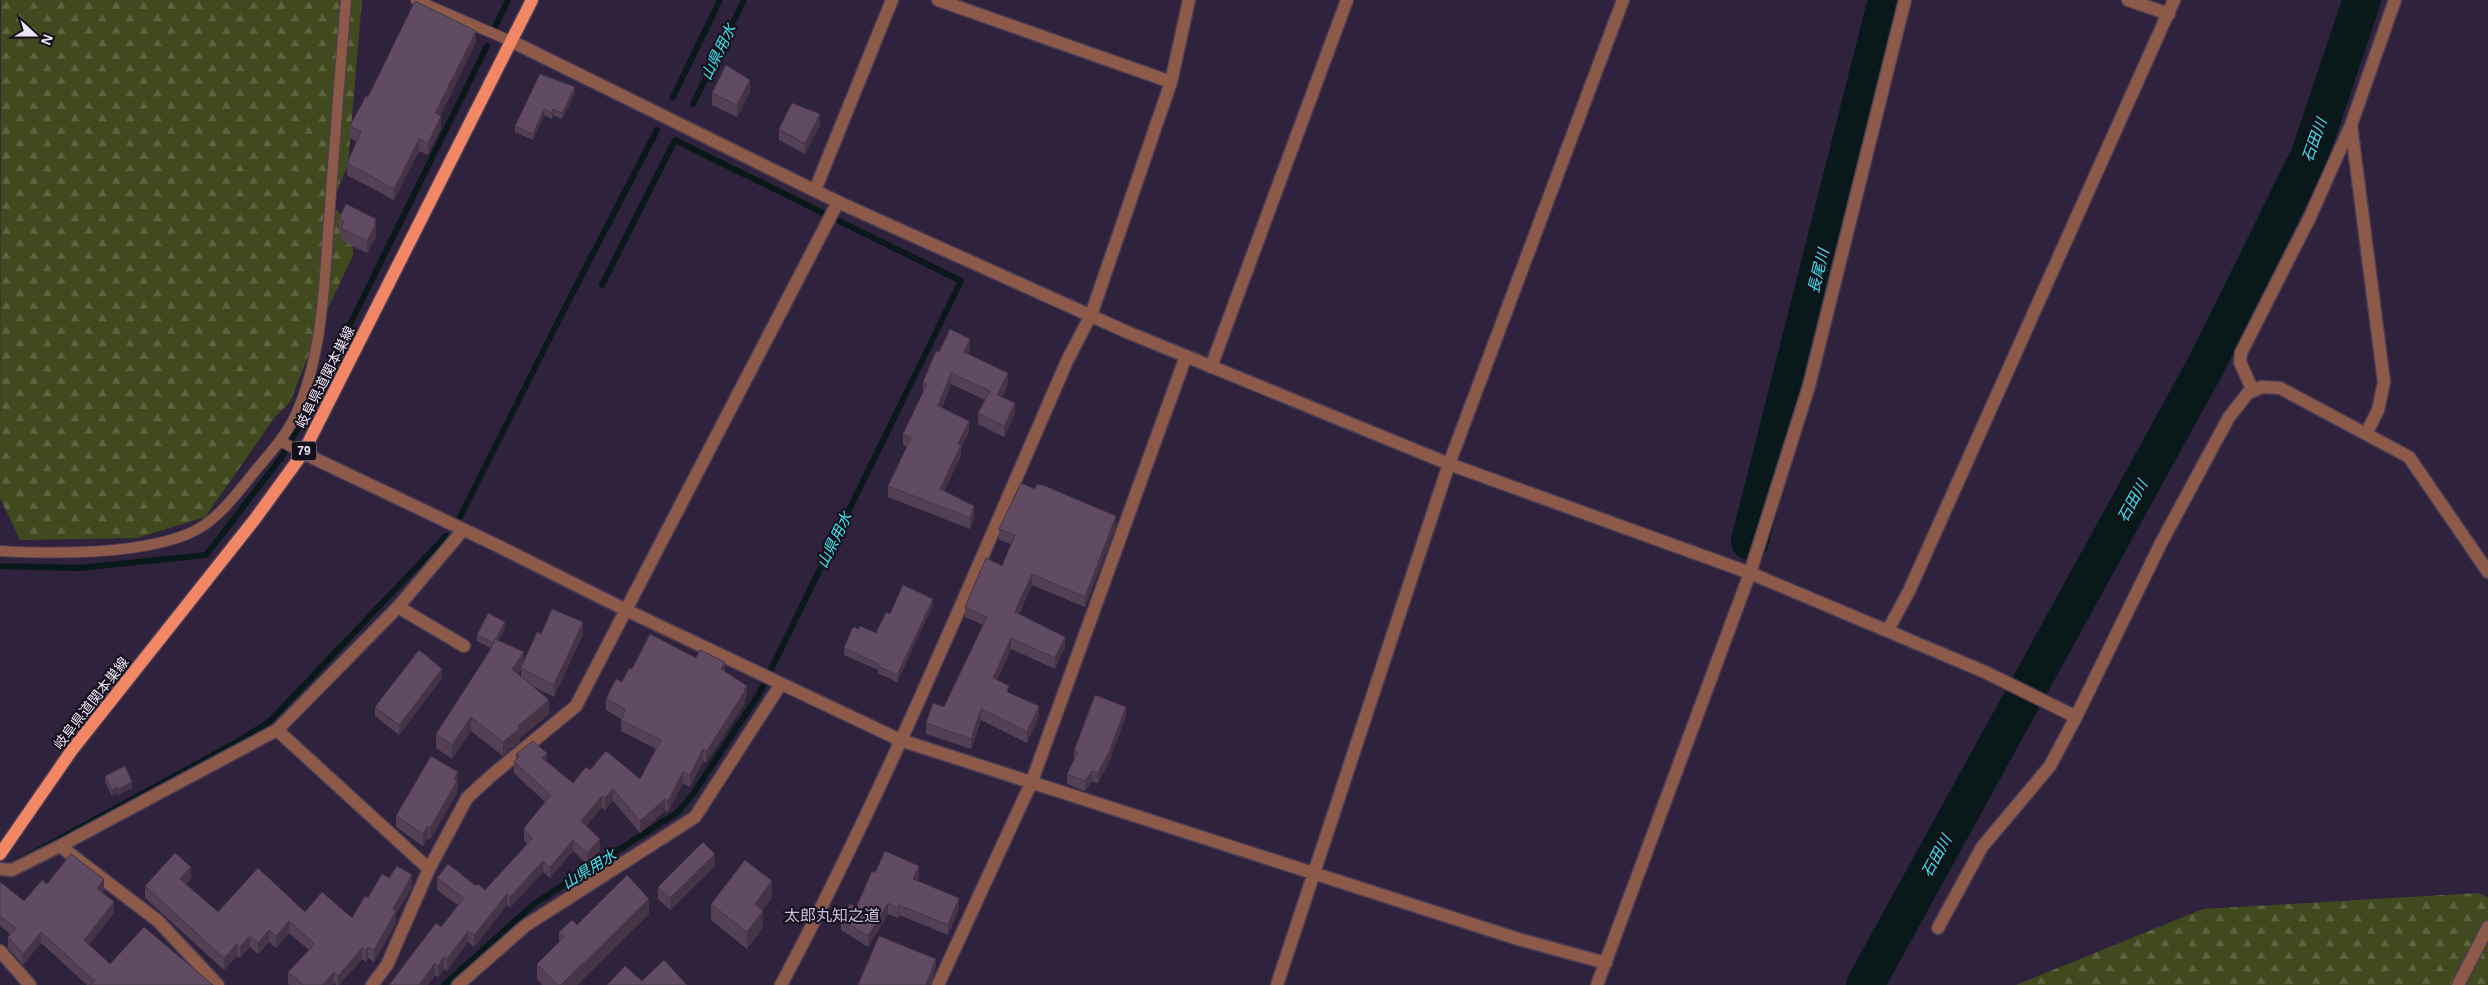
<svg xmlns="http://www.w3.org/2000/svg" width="2488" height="985" font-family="Helvetica,'Noto Sans JP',sans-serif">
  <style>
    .forest { fill: url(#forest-firs) }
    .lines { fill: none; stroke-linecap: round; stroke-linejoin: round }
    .stream { stroke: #091818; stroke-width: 6 }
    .river { stroke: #091818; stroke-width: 38 }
    .lane-casing { stroke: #493d56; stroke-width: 12 }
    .street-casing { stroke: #493d56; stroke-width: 15 }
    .primary-casing { stroke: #493d56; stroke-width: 15 }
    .lane { stroke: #8d5949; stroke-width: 10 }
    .street { stroke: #8d5949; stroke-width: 12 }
    .primary { stroke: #f28766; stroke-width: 12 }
    .wall { fill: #534055; fill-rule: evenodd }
    .shaded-wall { fill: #443445 }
    .building { fill: #614b63; stroke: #443445 }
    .labels { text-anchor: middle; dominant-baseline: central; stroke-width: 4; stroke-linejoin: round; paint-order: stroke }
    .shield { fill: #140f1a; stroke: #aca6b5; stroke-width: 1 }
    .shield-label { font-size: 12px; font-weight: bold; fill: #ede6f8 }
    .street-label { font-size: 14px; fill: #ede6f8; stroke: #140f1a }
    .water-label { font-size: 15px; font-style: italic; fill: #3ce9f0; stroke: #140f1a }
    .quarter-label { font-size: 16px; fill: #ccbedf; stroke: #140f1a }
  </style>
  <defs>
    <pattern id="forest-firs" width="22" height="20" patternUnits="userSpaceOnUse" patternTransform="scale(1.25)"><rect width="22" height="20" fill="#414a1f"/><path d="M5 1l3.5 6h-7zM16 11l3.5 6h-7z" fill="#5d6440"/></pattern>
  </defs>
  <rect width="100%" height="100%" fill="#2e223c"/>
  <!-- forest -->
  <path class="forest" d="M 1,0 L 362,0 L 348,164 L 332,205 L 352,226 L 353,255 L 323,319 L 290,402 L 275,417 L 205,517 L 137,538 L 20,540 L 0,498 Z
    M 2478,893 L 2488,897 L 2488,985 L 2016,985 L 2203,909 Z"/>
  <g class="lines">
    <!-- stream -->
    <path class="stream" d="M 494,29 L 508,0
      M 673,97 L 720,0
      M 693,104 L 744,0
      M 460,517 L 571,296 L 657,130
      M 0,566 L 79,568 L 206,555 L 281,458 L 305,416 L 487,46
      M 19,861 L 241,740 L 270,721 L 446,536
      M 444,985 L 534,904 L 678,812 L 693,794 L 759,694 L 961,281 L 675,140 L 602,285"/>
    <!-- river -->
    <path class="river" d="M 1750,541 L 1887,0
      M 1865,985 L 2205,367 L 2309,157 L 2362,0"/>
    <defs>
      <path id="lane" d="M 416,0 L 513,42
        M 280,441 L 303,453
        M 0,551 C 56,554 136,555 188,534 C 214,523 231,501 248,480 C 264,459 285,439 296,414 C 323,354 324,285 329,220 C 334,147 340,73 346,0"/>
      <path id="street" d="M 938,0 L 1171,82
        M 2128,0 L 2169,14
        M 513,42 L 838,202 L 1127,332 L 1449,464 L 1750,573 L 1985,672 L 2076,717
        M 815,190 L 892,0
        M 1211,367 L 1347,0
        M 2253,391 L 2240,362 L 2241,353 L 2310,217 L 2351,125
        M 2366,434 L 2378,410 L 2384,382 L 2351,125 L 2395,0
        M 303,453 L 498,546 L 626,610 L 900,740 L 1518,939 L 1606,963
        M 398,607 L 464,646
        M 1888,630 L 1909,591 L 2174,0
        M 277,730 L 429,869
        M 60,846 L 277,730 L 398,607 L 463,530
        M 0,869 L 12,870 L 60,846 L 158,921 L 218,985
        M 1938,928 L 1982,847 L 2050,766 L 2076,717 L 2161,543 L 2229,417 L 2248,393 L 2262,387 L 2280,388 L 2409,457 L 2488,572
        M 0,951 L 30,985
        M 372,985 L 387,965 L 429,869 L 467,798 L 492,775 L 576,706 L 838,202
        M 458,985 L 525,926 L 695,817 L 781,684
        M 781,985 C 889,782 976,569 1068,359 L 1091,315 L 1171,82 L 1189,0
        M 938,985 L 1032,781 L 1186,356
        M 1277,985 L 1449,464 L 1623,0
        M 1597,985 L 1750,573 L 1809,386 L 1905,0
        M 2458,985 L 2488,927"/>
      <path id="primary" d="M 0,854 L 72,750 L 255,519 L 303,453 L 532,0"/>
    </defs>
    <!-- lane casing -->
    <use href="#lane" class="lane-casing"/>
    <!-- street casing -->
    <use href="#street" class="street-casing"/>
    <!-- primary casing -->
    <use href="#primary" class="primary-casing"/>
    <!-- lane -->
    <use href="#lane" class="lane"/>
    <!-- street -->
    <use href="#street" class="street"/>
    <!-- primary -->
    <use href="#primary" class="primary"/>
  </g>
  <!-- wall -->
  <path class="wall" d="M 476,42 L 440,116 L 441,128 L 428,155 L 419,151 L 394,200 L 347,175 L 347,163 L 357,142 L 350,138 L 350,126 L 368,97 Z
    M 540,74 L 575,93 L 562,119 L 553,115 L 552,119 L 544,115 L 533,140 L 515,132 L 515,126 Z
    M 750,92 L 737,117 L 712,105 L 712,93 Z
    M 820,125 L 805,154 L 779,140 L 779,129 Z
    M 339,219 L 376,219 L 376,237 L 367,253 L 341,240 L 341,232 L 339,231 Z
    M 970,350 L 968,354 L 1008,384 L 1002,397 L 1015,414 L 1004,437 L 978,424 L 978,413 L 985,400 L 951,384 L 942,408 L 969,432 L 961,448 L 961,456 L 944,491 L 974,518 L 970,529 L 888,497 L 888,486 L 907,447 L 903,445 L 903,434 L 923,393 L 923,382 L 939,352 Z
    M 1116,526 L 1085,607 L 1032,585 L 1019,614 L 1065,647 L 1055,669 L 1011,649 L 997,680 L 1009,693 L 1039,717 L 1027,743 L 981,720 L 971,749 L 926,734 L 926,723 L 944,707 L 983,625 L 965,617 L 965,607 L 1002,566 L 1011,544 L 999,540 L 999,529 Z
    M 933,605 L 897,682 L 878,673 L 878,670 L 844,655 L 844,648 L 859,629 L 876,633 L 890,614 Z
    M 505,628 L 499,640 L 524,662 L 541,634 L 583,634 L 554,697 L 530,685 L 549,714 L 520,738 L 520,741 L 503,756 L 471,731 L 452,759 L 436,748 L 436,734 L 489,652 L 491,648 L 477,641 L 477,635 ZM 521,670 L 521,677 L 518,674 Z
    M 696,658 L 725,671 L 747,697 L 745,699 L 745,703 L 706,763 L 703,761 L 690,787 L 683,783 L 668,812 L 665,811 L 640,833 L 613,801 L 605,810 L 602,807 L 586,826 L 600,850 L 587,864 L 573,851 L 550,878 L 543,872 L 510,908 L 507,905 L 474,947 L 468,942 L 447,971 L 444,969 L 438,977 L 435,975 L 427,985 L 389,985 L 441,927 L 459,906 L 437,890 L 437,878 L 476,886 L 485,890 L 527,844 L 524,840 L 524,828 L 545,802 L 514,773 L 514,762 L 516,759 L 516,754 L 547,762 L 573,783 L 590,770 L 640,779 L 656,749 L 621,731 L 621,719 L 606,710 L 606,699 L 622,682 L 632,669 Z
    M 442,678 L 399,735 L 375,716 L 375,707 Z
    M 1126,716 L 1109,762 L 1098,783 L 1092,781 L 1085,791 L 1067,784 L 1067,774 L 1074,759 L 1074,751 Z
    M 105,776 L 132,788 L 118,795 L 117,793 L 112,796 L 105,782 Z
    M 458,784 L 457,793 L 430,840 L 428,838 L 423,846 L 396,827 L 396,816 Z
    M 715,866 L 670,910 L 658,899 L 658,887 Z
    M 875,873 L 919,876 L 917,881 L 959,908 L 948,935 L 899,915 L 898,918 L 888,914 L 868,947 L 841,930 L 841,919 L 856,908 Z
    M 389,878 L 412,887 L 396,914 L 396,923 L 374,962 L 368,958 L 366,962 L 362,959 L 339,985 L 336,985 L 334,983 L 332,985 L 290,985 L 288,984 L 288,972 L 309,950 L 289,933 L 276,948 L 269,942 L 258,954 L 250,947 L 240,958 L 237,956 L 224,970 L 145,898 L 145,886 L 191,879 L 186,884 L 218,912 L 305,912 L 352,918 L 368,898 Z
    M 0,882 L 24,901 L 47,884 L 104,890 L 102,892 L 114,913 L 89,945 L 110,964 L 213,985 L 87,985 L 41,943 L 23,965 L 8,948 L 8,937 L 10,934 L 0,926 Z
    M 772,898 L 763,910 L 763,927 L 747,949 L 711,920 L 711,904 Z
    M 649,914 L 577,985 L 542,985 L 537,979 L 537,964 L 559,942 L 559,932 L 577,925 Z"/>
  <!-- shaded-wall -->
  <path class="shaded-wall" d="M 476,31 L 476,42 L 435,125 L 435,113 Z
    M 750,80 L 750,92 L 737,117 L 737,105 Z
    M 575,87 L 575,93 L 562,119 L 562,113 Z
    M 544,109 L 544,115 L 533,140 L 533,134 Z
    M 553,109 L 553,115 L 552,119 L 552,113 Z
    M 820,114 L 820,125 L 805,154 L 805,144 Z
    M 441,116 L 441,128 L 428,155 L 428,143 Z
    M 419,139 L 419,151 L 394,200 L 394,189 Z
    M 376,219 L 376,237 L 367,253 L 367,241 Z
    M 970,339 L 970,350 L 964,363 L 964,352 Z
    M 951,373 L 951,384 L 938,417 L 938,406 Z
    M 1008,373 L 1008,384 L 997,406 L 997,395 Z
    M 1015,403 L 1015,414 L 1004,437 L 1004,426 Z
    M 969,421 L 969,432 L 961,448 L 961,456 L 940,500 L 940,489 L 958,444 Z
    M 974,506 L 974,518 L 970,529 L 970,518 Z
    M 1116,516 L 1116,526 L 1085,607 L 1085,597 Z
    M 1032,574 L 1032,585 L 1015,622 L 1015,612 Z
    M 933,599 L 933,605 L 897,682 L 897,675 Z
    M 505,622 L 505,628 L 494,649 L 494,643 Z
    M 583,622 L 583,634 L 554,697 L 554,685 Z
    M 1065,637 L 1065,647 L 1055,669 L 1055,658 Z
    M 1011,638 L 1011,649 L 993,689 L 993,678 Z
    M 524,652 L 524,665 L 521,668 L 521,670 L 512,683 L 512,669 Z
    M 725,662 L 725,673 L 721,669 Z
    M 442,669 L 442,678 L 399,735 L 399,725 Z
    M 747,686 L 747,697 L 745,699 L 745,703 L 706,763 L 706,752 Z
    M 549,700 L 549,714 L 520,738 L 520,741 L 503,756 L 503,742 L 518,726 Z
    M 1039,706 L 1039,717 L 1027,743 L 1027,732 Z
    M 1126,707 L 1126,716 L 1109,762 L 1098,783 L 1098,773 Z
    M 981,709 L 981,720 L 971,749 L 971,739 Z
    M 471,717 L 471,731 L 452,759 L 452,745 Z
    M 703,749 L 703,761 L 690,787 L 690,775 Z
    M 547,753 L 547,765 L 542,758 Z
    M 1092,771 L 1092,781 L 1085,791 L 1085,781 Z
    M 458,772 L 457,793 L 430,840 L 430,828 Z
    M 683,772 L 683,783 L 668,812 L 668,801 Z
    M 132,782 L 132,788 L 118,795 L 118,789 Z
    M 117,787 L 117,793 L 112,796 L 112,790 Z
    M 613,789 L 613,801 L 605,810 L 605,798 Z
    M 602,796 L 602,807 L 581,832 L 581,821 Z
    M 665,799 L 665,811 L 640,833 L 640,821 Z
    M 428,826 L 428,838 L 423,846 L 423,834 Z
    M 600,839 L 600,850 L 587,864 L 587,853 Z
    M 573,840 L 573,851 L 550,878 L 550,867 Z
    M 715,854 L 715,866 L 670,910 L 670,898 Z
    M 543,861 L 543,872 L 510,908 L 510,897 Z
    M 919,866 L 919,876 L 913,890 L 913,879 Z
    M 191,867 L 191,879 L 180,890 L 180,879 Z
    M 412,875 L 412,887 L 396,914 L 396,923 L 374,962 L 374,950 L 393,909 Z
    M 104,879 L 104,890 L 97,898 L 97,888 Z
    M 772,881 L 772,898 L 755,920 L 755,904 Z
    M 507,894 L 507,905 L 474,947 L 474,935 Z
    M 959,898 L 959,908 L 948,935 L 948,925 Z
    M 649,899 L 649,914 L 577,985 L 561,985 Z
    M 114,902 L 114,913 L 84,951 L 84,940 Z
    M 888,903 L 888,914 L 868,947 L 868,936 Z
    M 899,905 L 899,915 L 898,918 L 898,908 Z
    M 763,911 L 763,927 L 747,949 L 747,932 Z
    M 289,921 L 289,933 L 276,948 L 276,936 Z
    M 269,930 L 269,942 L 258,954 L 258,943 Z
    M 468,931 L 468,942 L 447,971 L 447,959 Z
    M 41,932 L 41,943 L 23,965 L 23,954 Z
    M 250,936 L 250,947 L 240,958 L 240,947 Z
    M 237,944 L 237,956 L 224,970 L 224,958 Z
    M 368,947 L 368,958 L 366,962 L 366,950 Z
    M 362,948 L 362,959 L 339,985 L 338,985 L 338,976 Z
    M 444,957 L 444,969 L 438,977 L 438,966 Z
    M 936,959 L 936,968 L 930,985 L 926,985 Z
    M 435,963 L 435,975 L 427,985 L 419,985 Z
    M 334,972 L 334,983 L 332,985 L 322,985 Z"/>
  <!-- building -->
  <path class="building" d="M 415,1 L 476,31 L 435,113 L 441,116 L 428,143 L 419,139 L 394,189 L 347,163 L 361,132 L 350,126 L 366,96 L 368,97 Z
    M 726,65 L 750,80 L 737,105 L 712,93 Z
    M 540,74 L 575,87 L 562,113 L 553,109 L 552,113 L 544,109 L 533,134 L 515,126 Z
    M 792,103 L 820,114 L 805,144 L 779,129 Z
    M 346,204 L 376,219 L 374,224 L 376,225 L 367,241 L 341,228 L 344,221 L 339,219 Z
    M 950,329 L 970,339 L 964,352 L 1008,373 L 997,395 L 1015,403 L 1004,426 L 978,413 L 990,391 L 951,373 L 938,406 L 969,421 L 958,444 L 961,445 L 940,489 L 974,506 L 970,518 L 888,486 L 911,438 L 903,434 L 927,384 L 923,382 L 936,351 L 939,352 Z
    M 1021,483 L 1035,489 L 1037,484 L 1045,486 L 1116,516 L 1085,597 L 1032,574 L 1015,612 L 1065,637 L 1055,658 L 1011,638 L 993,678 L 1009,686 L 1007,692 L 1039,706 L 1027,732 L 981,709 L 971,739 L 926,723 L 933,703 L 944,707 L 987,617 L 965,607 L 986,558 L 1002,566 L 1015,535 L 999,529 Z
    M 903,585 L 933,599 L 897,675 L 878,666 L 879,664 L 844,648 L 853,627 L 859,629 L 860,626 L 876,633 L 886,612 L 890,614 Z
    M 552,609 L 583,622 L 554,685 L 521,668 L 537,632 L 541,634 Z
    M 488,613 L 505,622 L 496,639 L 495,639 L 494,643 L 477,635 Z
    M 650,634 L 696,658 L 700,650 L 725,662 L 721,669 L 747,686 L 744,690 L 745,691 L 706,752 L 703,749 L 690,775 L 683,772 L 668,801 L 665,799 L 640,821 L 613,789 L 605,798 L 602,796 L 581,821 L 600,839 L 587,853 L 573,840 L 550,867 L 543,861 L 510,897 L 507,894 L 474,935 L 468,931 L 447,959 L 444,957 L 438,966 L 435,963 L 419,985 L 389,985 L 436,923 L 441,927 L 464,898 L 437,878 L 448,864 L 476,886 L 478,884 L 485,890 L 532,839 L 524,828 L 551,795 L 514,762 L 519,756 L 516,754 L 533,741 L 547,753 L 542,758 L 573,783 L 586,767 L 590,770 L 606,751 L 640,779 L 661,740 L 621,720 L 625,709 L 606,699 L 616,679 L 622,682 L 629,668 L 632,669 Z
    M 495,639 L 524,652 L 512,669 L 549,700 L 518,726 L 520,728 L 503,742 L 471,717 L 452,745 L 436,734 L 489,652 Z
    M 419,650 L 442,669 L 399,725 L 375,707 Z
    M 1095,695 L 1126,707 L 1109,752 L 1098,773 L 1092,771 L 1085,781 L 1067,774 L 1078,752 L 1074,751 Z
    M 431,756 L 458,772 L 454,779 L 457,781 L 430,828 L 428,826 L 423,834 L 396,816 Z
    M 125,766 L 132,782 L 118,789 L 117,787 L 112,790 L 105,776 Z
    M 703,842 L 715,854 L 670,898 L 658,887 Z
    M 885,851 L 919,866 L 913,879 L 959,898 L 948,925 L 899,905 L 898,908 L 888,903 L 868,936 L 841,919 L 850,904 L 856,908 L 872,871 L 875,873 Z
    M 175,853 L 191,867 L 180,879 L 218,912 L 258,868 L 305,912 L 322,892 L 352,918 L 365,896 L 368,898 L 382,874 L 389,878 L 397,866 L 412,875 L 393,909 L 396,911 L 374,950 L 368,947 L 366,950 L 362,948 L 338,976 L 334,972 L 322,985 L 304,985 L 288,972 L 315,944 L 289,921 L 276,936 L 269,930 L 258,943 L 250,936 L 240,947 L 237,944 L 224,958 L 145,886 Z
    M 71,854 L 104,879 L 97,888 L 114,902 L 84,940 L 110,964 L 144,927 L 213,985 L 90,985 L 95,981 L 41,932 L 23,954 L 8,937 L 16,928 L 0,916 L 0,882 L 24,901 L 42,880 L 47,884 Z
    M 745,860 L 772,881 L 755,904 L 763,911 L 747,932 L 711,904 Z
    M 627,875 L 649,899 L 561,985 L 558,985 L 537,964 L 564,937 L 559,932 L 572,920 L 577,925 Z
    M 879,936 L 936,959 L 926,985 L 858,985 Z
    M 664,960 L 687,985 L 607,985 L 625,966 L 642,981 Z"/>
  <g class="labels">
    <!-- shield labels -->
    <rect class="shield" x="291.5" y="441.5" width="25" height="19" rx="4"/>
    <g class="shield-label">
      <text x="304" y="451">79</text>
    </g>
    <!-- street labels -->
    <g class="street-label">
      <text transform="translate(325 377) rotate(-63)">岐阜県道関本巣線</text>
      <text transform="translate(91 703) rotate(-52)">岐阜県道関本巣線</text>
    </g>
    <!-- water labels -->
    <g class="water-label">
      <text transform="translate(718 52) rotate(-64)">山県用水</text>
      <text transform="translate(2314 140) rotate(-70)">石田川</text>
      <text transform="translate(1818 271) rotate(-76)">長尾川</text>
      <text transform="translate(2132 501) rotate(-61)">石田川</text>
      <text transform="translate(834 540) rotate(-64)">山県用水</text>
      <text transform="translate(1936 856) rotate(-61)">石田川</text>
      <text transform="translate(589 869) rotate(-32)">山県用水</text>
    </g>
    <!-- quarter labels -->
    <g class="quarter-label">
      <text x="832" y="915">太郎丸知之道</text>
    </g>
  </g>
  <!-- north arrow -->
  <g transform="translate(35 35) rotate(111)" stroke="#140f1a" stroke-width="4" paint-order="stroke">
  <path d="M0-4L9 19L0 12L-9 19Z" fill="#ede6f8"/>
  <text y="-8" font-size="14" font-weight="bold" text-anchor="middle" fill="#ede6f8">N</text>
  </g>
</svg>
